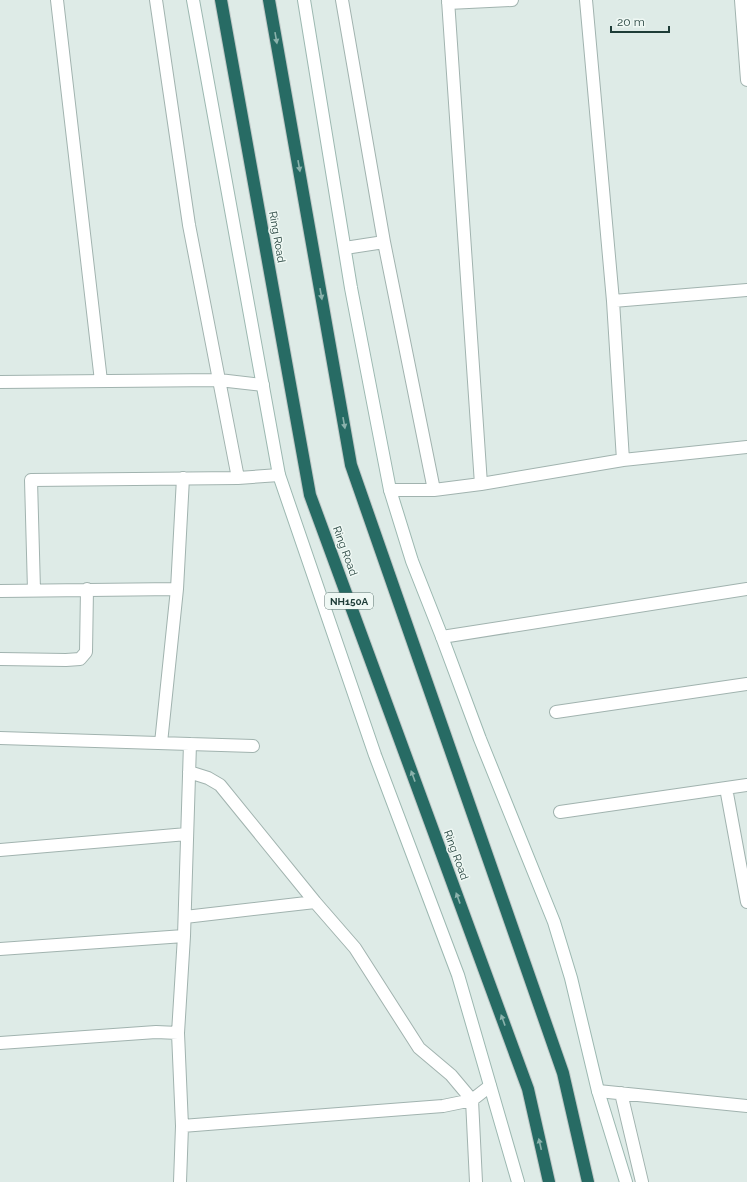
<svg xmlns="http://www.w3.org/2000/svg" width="747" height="1182" font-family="Raleway,sans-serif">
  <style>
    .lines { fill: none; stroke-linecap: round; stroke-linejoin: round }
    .street-casing { stroke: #a1b3af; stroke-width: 14 }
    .secondary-casing { stroke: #9cb8b1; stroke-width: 14 }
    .highway-casing { stroke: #c0c8c7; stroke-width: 14 }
    .street { stroke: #fff; stroke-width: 12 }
    .secondary { stroke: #fff; stroke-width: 12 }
    .highway { stroke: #276b64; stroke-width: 12 }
    .oneway { fill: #8bb2ac }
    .labels { text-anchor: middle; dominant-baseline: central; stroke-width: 3; stroke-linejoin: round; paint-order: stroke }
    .shield { fill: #eff8f4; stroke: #5d7470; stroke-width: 1 }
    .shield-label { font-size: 10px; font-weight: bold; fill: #1e3c37 }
    .street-label { font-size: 11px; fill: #1e3c37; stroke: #eff8f4 }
  </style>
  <rect width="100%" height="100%" fill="#deebe7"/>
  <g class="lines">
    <defs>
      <path id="street" d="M 57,0 L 101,381
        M 156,0 L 189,225 L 238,478
        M 342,0 L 384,242 L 345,248
        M 448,0 L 481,484
        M 586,0 L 613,301 L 623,460
        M 741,0 L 747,80
        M 448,3 L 512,0
        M 384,242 L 434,490
        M 613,301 L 747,290
        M 0,382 L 219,380 L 263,385
        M 390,490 L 434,490 L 481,484 L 623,460 L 747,447
        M 34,590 L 31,480 L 238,478 L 279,475
        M 0,591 L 177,589
        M 442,637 L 747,589
        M 0,659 L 66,660 L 80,659 L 86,652 L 87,589
        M 556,712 L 747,684
        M 0,738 L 253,746
        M 161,743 L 177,589 L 183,478
        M 189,772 L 208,778 L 220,785 L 315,902 L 355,948 L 419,1048 L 451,1075 L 472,1100 L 476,1182
        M 726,788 L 747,902
        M 560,812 L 747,785
        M 0,850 L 187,834
        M 185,917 L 315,902
        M 0,949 L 184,936
        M 0,1043 L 156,1032 L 178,1033
        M 598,1091 L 747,1106
        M 621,1093 L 642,1182
        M 182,1126 L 178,1033 L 184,936 L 190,744
        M 180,1182 L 182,1126 L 443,1106 L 472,1100 L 490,1086"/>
      <path id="secondary" d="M 193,0 L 279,475 L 375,755 L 458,975 L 518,1182
        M 304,0 L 351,288 L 390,490 L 412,561 L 442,637 L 480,739 L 554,922 L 571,978 L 598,1091 L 626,1182"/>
      <path id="highway" d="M 221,0 L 310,495 L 528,1089 L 549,1182
        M 269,0 L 351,465 L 563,1073 L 588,1182"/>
    </defs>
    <!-- street casing -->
    <use href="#street" class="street-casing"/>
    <!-- secondary casing -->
    <use href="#secondary" class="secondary-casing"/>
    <!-- highway casing -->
    <use href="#highway" class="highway-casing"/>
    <!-- street -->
    <use href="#street" class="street"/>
    <!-- secondary -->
    <use href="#secondary" class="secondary"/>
    <!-- highway -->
    <use href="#highway" class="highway"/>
  </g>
  <!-- one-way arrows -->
  <defs><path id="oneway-solid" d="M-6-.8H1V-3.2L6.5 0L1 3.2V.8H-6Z"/></defs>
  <g class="oneway">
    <use href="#oneway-solid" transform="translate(276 38) rotate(80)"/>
    <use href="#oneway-solid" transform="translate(299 166) rotate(80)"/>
    <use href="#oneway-solid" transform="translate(321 294) rotate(80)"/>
    <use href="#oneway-solid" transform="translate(344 423) rotate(80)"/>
    <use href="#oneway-solid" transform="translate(413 776) rotate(-110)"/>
    <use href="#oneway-solid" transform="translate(458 898) rotate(-110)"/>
    <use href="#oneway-solid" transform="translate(503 1020) rotate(-110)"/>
    <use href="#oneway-solid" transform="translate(540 1144) rotate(-103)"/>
  </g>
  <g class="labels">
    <!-- shield labels -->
    <rect class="shield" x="325" y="593" width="48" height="16" rx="3"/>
    <g class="shield-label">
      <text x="349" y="601">NH150A</text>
    </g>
    <!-- street labels -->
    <g class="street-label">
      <text transform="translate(277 237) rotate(80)">Ring Road</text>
      <text transform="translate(345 551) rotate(70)">Ring Road</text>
      <text transform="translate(456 855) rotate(70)">Ring Road</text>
    </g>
  </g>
  <!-- scale -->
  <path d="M611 26v6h58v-6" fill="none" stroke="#1e3c37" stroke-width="2"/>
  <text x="617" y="26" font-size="12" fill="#1e3c37" stroke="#eff8f4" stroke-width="3" paint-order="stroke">20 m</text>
</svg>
